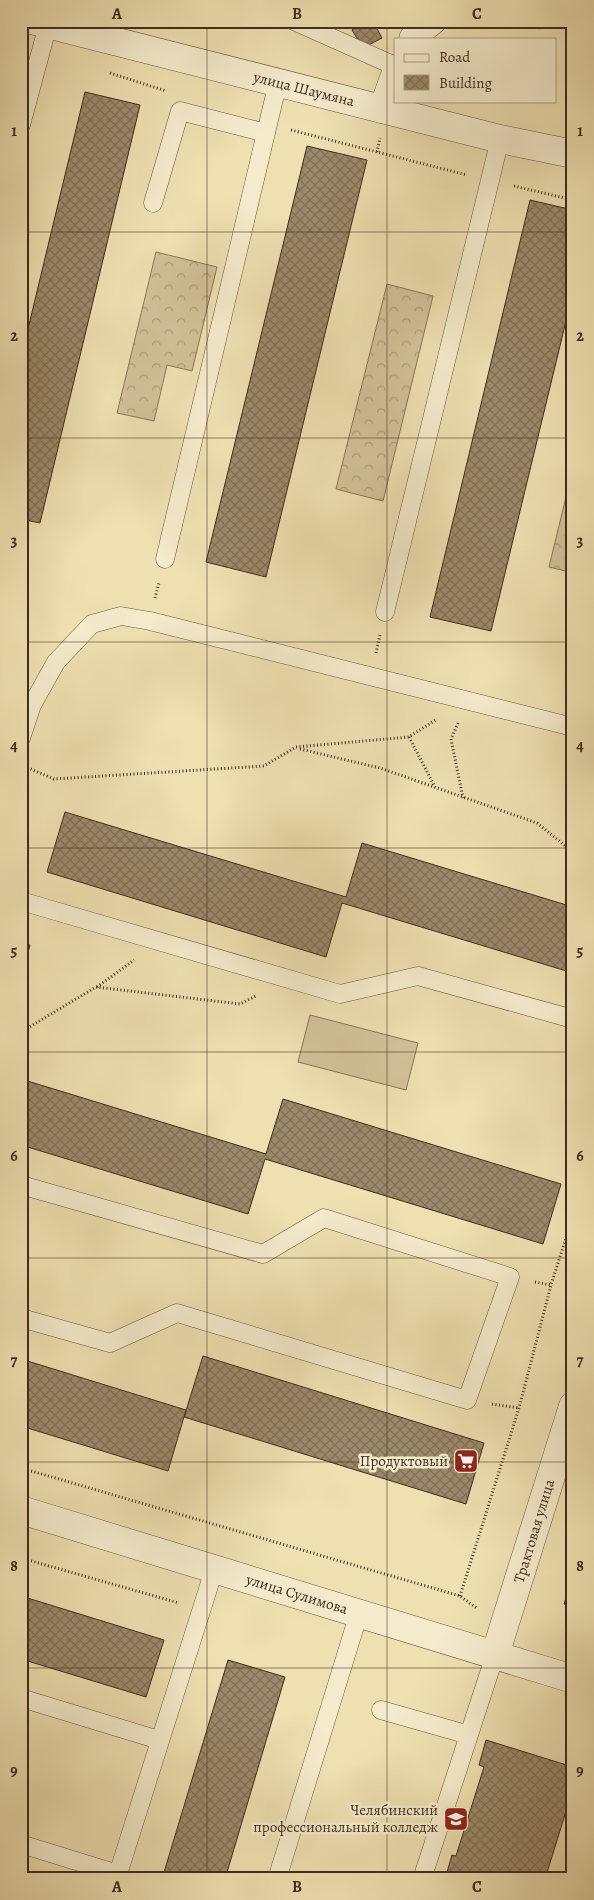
<svg xmlns="http://www.w3.org/2000/svg" width="594" height="1900" font-family="Alegreya,serif">
  <style>
    .grass { fill: #d1c198; stroke: #89765a }
    .forest { fill: url(#forest-crowns); stroke: #89765a }
    .building { fill: url(#building-cross-hatch); stroke: #412b1d }
    .lines { fill: none; stroke-linecap: round; stroke-linejoin: round }
    .service-casing { stroke: #6c5842; stroke-width: 19 }
    .minor-casing { stroke: #6c5842; stroke-width: 29 }
    .tertiary-casing { stroke: #6c5842; stroke-width: 29 }
    .path { stroke: #412b1d; stroke-width: 3; stroke-dasharray: 1 2.5; stroke-linecap: butt }
    .service { stroke: #f4ebcc; stroke-width: 18 }
    .minor { stroke: #f4ebcc; stroke-width: 28 }
    .tertiary { stroke: #f4ebcc; stroke-width: 28 }
    .grid { fill: none; stroke: #412b1d; stroke-width: 1; stroke-opacity: 0.55 }
    .labels { text-anchor: middle; dominant-baseline: central; stroke-width: 5; stroke-linejoin: round; paint-order: stroke }
    .street-label { font-size: 15px; fill: #412b1d; stroke: #f4ebcc }
    .poi-label { font-size: 15px; fill: #412b1d; stroke: #f4ebcc; text-anchor: end }
    .neatline { fill: none; stroke: #412b1d; stroke-width: 2 }
    .grid-label { font-size: 16px; text-anchor: middle; font-weight: bold; fill: #412b1d }
  </style>
  <defs>
    <pattern id="forest-crowns" width="20" height="18" patternUnits="userSpaceOnUse" patternTransform="scale(1.25)"><rect width="20" height="18" fill="#d1c198"/><path d="M2 6a3 3 0 1 1 6 0M12 15a3 3 0 1 1 6 0" fill="none" stroke="#ab9d7b"/></pattern>
    <pattern id="building-cross-hatch" width="8" height="8" patternUnits="userSpaceOnUse" patternTransform="scale(1.25)"><rect width="8" height="8" fill="#9b896a"/><path d="M0 0l8 8M0 8l8-8" fill="none" stroke="#807057"/></pattern>
  </defs>
  <rect width="100%" height="100%" fill="#eee0b1"/>
  <filter id="stains"><feTurbulence type="fractalNoise" baseFrequency=".004" numOctaves="4"/><feColorMatrix values="0 0 0 0 .2 0 0 0 0 .09 0 0 0 0 .02 0 0 0 .5 -.17"/></filter>
  <radialGradient id="worn" r=".72"><stop offset=".6" stop-color="#630" stop-opacity="0"/><stop offset="1" stop-color="#630" stop-opacity=".3"/></radialGradient>
  <!-- grass -->
  <path class="grass" d="M 310,1015 L 418,1043 L 406,1090 L 298,1062 Z"/>
  <!-- forest -->
  <path class="forest" d="M 156,252 L 217,267 L 192,371 L 167,365 L 154,421 L 117,413 Z
    M 387,284 L 433,296 L 383,501 L 336,489 Z
    M 573,468 L 573,573 L 549,567 Z"/>
  <!-- building -->
  <path class="building" d="M 368,21 L 373,21 L 382,38 L 363,48 L 352,30 Z
    M 534,21 L 551,21 L 539,29 Z
    M 85,92 L 140,105 L 40,523 L 21,519 L 21,358 Z
    M 307,146 L 367,160 L 266,577 L 206,562 Z
    M 530,200 L 573,210 L 573,292 L 491,631 L 430,617 Z
    M 65,812 L 346,897 L 362,843 L 573,907 L 573,973 L 342,903 L 326,957 L 47,872 Z
    M 21,942 L 30,945 L 22,975 L 21,975 Z
    M 21,1079 L 266,1154 L 283,1099 L 561,1184 L 543,1244 L 265,1159 L 248,1214 L 21,1145 Z
    M 203,1356 L 484,1443 L 466,1504 L 184,1417 Z
    M 21,1359 L 186,1410 L 168,1471 L 21,1426 Z
    M 573,1576 L 573,1606 L 564,1604 Z
    M 21,1596 L 164,1640 L 146,1697 L 21,1659 Z
    M 228,1660 L 285,1677 L 225,1879 L 162,1879 Z
    M 486,1740 L 573,1767 L 573,1789 L 545,1879 L 445,1879 L 452,1855 L 456,1856 L 484,1767 L 479,1765 Z"/>
  <g class="lines">
    <defs>
      <path id="service" d="M 294,21 L 395,66
        M 21,125 L 49,21
        M 153,203 L 180,111 L 266,133
        M 165,559 L 278,82
        M 385,612 L 500,139
        M 21,738 L 32,705 L 56,662 L 92,624 L 121,616 L 150,621 L 573,727
        M 21,901 L 340,994 L 418,976 L 573,1019
        M 21,1185 L 263,1254 L 324,1218 L 510,1277 L 467,1400 L 177,1313 L 110,1343 L 21,1318
        M 21,1698 L 159,1740
        M 381,1710 L 469,1735
        M 21,1844 L 118,1874 L 214,1570
        M 277,1879 L 359,1613
        M 422,1879 L 495,1655"/>
      <path id="minor" d="M 413,39 L 419,31 L 432,21
        M 383,109 L 395,75
        M 495,1655 L 573,1406"/>
      <path id="tertiary" d="M 35,21 L 500,139 L 573,154
        M 21,1510 L 573,1679"/>
    </defs>
    <!-- service casing -->
    <use href="#service" class="service-casing"/>
    <!-- minor casing -->
    <use href="#minor" class="minor-casing"/>
    <!-- tertiary casing -->
    <use href="#tertiary" class="tertiary-casing"/>
    <!-- path -->
    <path class="path" d="M 110,73 L 166,91
      M 291,130 L 467,175
      M 377,152 L 380,138
      M 514,186 L 573,200
      M 155,598 L 159,583
      M 376,653 L 380,635
      M 458,723 L 451,739 L 463,798
      M 409,737 L 435,787
      M 300,749 L 380,768 L 537,823 L 573,852
      M 21,765 L 54,779 L 264,766 L 296,747 L 409,737 L 437,719
      M 97,987 L 134,960
      M 21,1032 L 96,987 L 240,1004 L 256,996
      M 535,1282 L 551,1285
      M 492,1404 L 519,1408
      M 21,1468 L 460,1596 L 478,1609
      M 21,1558 L 179,1603
      M 460,1596 L 519,1408 L 551,1285 L 573,1216"/>
    <!-- service -->
    <use href="#service" class="service"/>
    <!-- minor -->
    <use href="#minor" class="minor"/>
    <!-- tertiary -->
    <use href="#tertiary" class="tertiary"/>
  </g>
  <!-- grid -->
  <path class="grid" d="M 207,21 L 207,1879M 387,21 L 387,1879M 21,232 L 573,232M 21,438 L 573,438M 21,642 L 573,642M 21,848 L 573,848M 21,1052 L 573,1052M 21,1258 L 573,1258M 21,1462 L 573,1462M 21,1668 L 573,1668"/>
  <!-- icons -->
  <defs>
    <symbol id="supermarket-square" viewBox="-11 -11 22 22"><rect x="-9" y="-9" width="18" height="18" rx="4" fill="#8f2418" stroke="#f4ebcc"/><path d="M-6-5.5h2.5l.6 2H6L4.5 2H-2.5L-4.4-4H-6ZM-1.5 3.2a1.3 1.3 0 1 0 .1 0ZM3 3.2a1.3 1.3 0 1 0 .1 0Z" fill="#fff"/></symbol>
    <symbol id="university-square" viewBox="-11 -11 22 22"><rect x="-9" y="-9" width="18" height="18" rx="4" fill="#8f2418" stroke="#f4ebcc"/><path d="M0-5L7-2L0 1L-7-2ZM-4 1L0 2.5L4 1V4Q0 6-4 4Z" fill="#fff"/></symbol>
  </defs>
  <g fill-rule="evenodd">
    <use href="#supermarket-square" x="452" y="1447" width="28" height="28"/>
    <use href="#university-square" x="442" y="1805" width="28" height="28"/>
  </g>
  <g class="labels">
    <!-- street labels -->
    <g class="street-label">
      <text transform="translate(304 89) rotate(14)">улица Шаумяна</text>
      <text transform="translate(534 1531) rotate(-73)">Трактовая улица</text>
      <text transform="translate(297 1594) rotate(17)">улица Сулимова</text>
    </g>
    <!-- poi labels -->
    <g class="poi-label">
      <text x="448" y="1461">Продуктовый</text>
      <text x="438" y="1810">Челябинский<tspan x="438" dy="17">профессиональный колледж</tspan></text>
    </g>
  </g>
  <!-- margin -->
  <rect width="594" height="1900" fill="none" stroke="#eee0b1" stroke-width="55"/>
  <!-- legend -->
  <rect x="394" y="38" width="162" height="65" fill="#f4ebcc" stroke="#ac9e86"/>
  <rect x="404" y="54" width="25" height="8" fill="#f4ebcc" stroke="#ac9e86"/>
  <text x="439" y="62" font-size="15" fill="#412b1d">Road</text>
  <rect x="404" y="75" width="25" height="15" fill="url(#building-cross-hatch)" stroke="#ac9e86"/>
  <text x="439" y="88" font-size="15" fill="#412b1d">Building</text>
  <rect x="28" y="28" width="538" height="1844" class="neatline"/>
  <g class="grid-label">
    <text x="117" y="19">A</text>
    <text x="297" y="19">B</text>
    <text x="477" y="19">C</text>
    <text x="14" y="136">1</text>
    <text x="580" y="136">1</text>
    <text x="14" y="341">2</text>
    <text x="580" y="341">2</text>
    <text x="14" y="546">3</text>
    <text x="580" y="546">3</text>
    <text x="14" y="751">4</text>
    <text x="580" y="751">4</text>
    <text x="14" y="956">5</text>
    <text x="580" y="956">5</text>
    <text x="14" y="1161">6</text>
    <text x="580" y="1161">6</text>
    <text x="14" y="1366">7</text>
    <text x="580" y="1366">7</text>
    <text x="14" y="1571">8</text>
    <text x="580" y="1571">8</text>
    <text x="14" y="1776">9</text>
    <text x="580" y="1776">9</text>
    <text x="117" y="1892">A</text>
    <text x="297" y="1892">B</text>
    <text x="477" y="1892">C</text>
  </g>
  <rect width="100%" height="100%" filter="url(#stains)"/>
  <rect width="100%" height="100%" fill="url(#worn)"/>
</svg>
